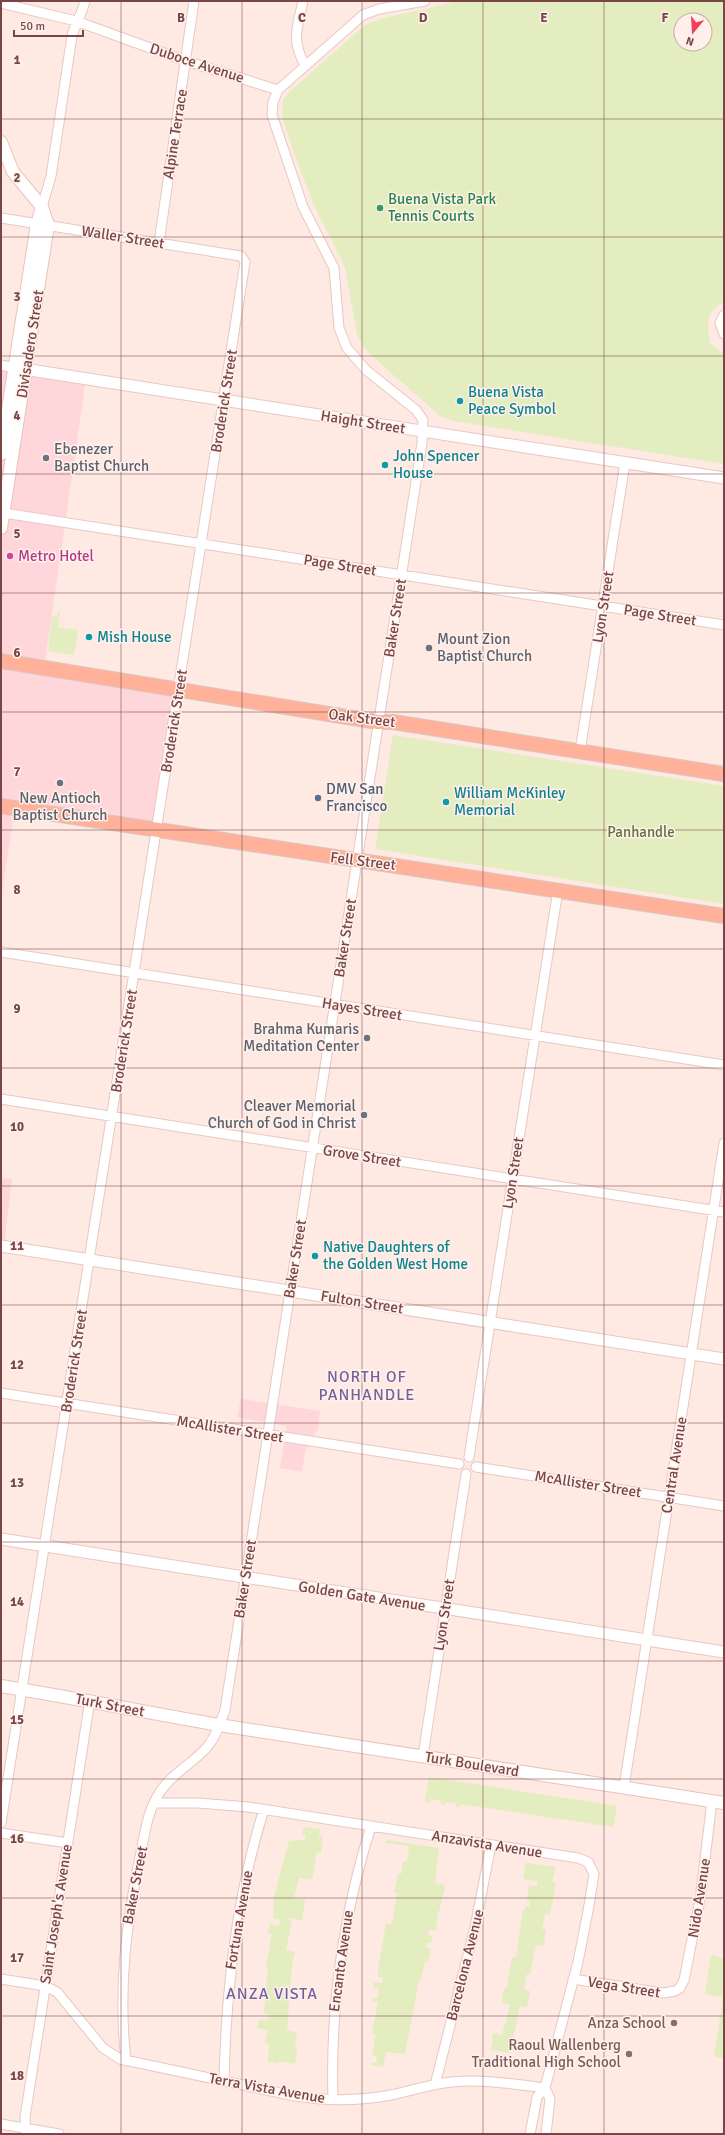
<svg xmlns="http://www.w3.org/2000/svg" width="725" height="2135" font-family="Signika,sans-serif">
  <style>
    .commercial { fill: #ffd6d9 }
    .green { fill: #e3edc0; fill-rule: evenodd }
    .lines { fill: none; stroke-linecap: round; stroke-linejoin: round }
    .minor-casing { stroke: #e9c7c3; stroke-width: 11 }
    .tertiary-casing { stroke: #e9c7c3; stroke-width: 13 }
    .secondary-casing { stroke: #ebc1bd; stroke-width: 14 }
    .primary-casing { stroke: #d7c8c8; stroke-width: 16 }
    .minor { stroke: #fff; stroke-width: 9 }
    .tertiary { stroke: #fff; stroke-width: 11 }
    .secondary { stroke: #fff; stroke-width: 12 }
    .primary { stroke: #ffb299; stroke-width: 14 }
    .grid { fill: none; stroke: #794647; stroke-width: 1; stroke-opacity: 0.55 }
    .leisure-dot { fill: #2e9e5b; stroke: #fff0eb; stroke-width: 1.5 }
    .culture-dot { fill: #0f9aa8; stroke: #fff0eb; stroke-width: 1.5 }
    .worship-dot { fill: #6b7280; stroke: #fff0eb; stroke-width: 1.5 }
    .hotel-dot { fill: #d1479c; stroke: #fff0eb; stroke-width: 1.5 }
    .service-dot { fill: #5c6f8a; stroke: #fff0eb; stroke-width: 1.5 }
    .education-dot { fill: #8d6e63; stroke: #fff0eb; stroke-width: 1.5 }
    .labels { text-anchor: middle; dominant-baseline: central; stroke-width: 3; stroke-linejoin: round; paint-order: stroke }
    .street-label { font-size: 15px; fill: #794647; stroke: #fff0eb }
    .leisure-label { font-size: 15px; fill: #27864d; stroke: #fff0eb; text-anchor: start }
    .culture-label { font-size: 15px; fill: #0d838f; stroke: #fff0eb; text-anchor: start }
    .worship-label { font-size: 15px; fill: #5b616d; stroke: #fff0eb; text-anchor: start }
    .hotel-label { font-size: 15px; fill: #b23c85; stroke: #fff0eb; text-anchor: start }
    .service-label { font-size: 15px; fill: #4e5e75; stroke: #fff0eb; text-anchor: start }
    .park-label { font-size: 15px; fill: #607338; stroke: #fff0eb }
    .education-label { font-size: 15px; fill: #785e54; stroke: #fff0eb; text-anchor: end }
    .neighbourhood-label { font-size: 16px; letter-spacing: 1px; fill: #72619d; stroke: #fff0eb }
    .grid-label { font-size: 13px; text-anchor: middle; font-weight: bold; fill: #794647; stroke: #fff0eb; stroke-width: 3; stroke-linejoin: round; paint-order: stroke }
  </style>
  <rect width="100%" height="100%" fill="#fee9e3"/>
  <!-- commercial -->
  <path class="commercial" d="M 1,365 L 86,379 L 44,668 L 178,690 L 157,830 L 15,808 L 1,898 Z
    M 1,1178 L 12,1179 L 4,1246 L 1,1246 Z
    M 241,1399 L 320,1411 L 318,1429 L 305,1451 L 302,1472 L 280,1468 L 287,1426 L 237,1417 Z"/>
  <!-- green -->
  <path class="green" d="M 459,1 L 724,1 L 724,302 C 706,310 707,325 710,343 L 724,354 L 724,464 L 453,421 L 440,416 L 373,357 L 363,346 L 357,334 L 345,267 L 312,201 L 294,153 L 282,116 L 283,100 L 288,93 L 365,25 L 380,19 ZM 681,20 L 705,20 L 705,44 L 681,44 Z
    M 57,612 L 60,612 L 58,627 L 78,630 L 74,655 L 48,651 L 52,616 L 57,617 Z
    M 393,735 L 724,786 L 724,904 L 375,849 Z
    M 429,1777 L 617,1806 L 613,1827 L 461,1804 L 460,1808 L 456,1807 L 456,1803 L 445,1802 L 445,1805 L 441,1804 L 441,1801 L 430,1799 L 429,1803 L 425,1802 Z
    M 304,1827 L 320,1829 L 319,1836 L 323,1837 L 321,1853 L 317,1852 L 312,1880 L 299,1878 L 294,1898 L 305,1900 L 302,1921 L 289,1918 L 288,1920 L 292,1921 L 286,1950 L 295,1952 L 292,1965 L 287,2030 L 297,2032 L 295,2047 L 297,2048 L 295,2064 L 278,2061 L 278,2063 L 268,2062 L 269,2044 L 265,2043 L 268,2030 L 257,2028 L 259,2019 L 268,2021 L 269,2014 L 264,2013 L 268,1966 L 266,1965 L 272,1934 L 267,1933 L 270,1924 L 279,1926 L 280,1920 L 273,1918 L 274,1897 L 289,1841 L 305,1840 L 306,1835 L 302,1834 Z
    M 386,1840 L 439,1848 L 435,1883 L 444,1884 L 445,1887 L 439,1912 L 437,1911 L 436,1915 L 438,1915 L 436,1931 L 429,1930 L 428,1935 L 433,1936 L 431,1943 L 427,1943 L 426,1948 L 431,1949 L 428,1962 L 425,1961 L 421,1980 L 419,1980 L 405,2054 L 386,2052 L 383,2067 L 371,2065 L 371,2063 L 376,2063 L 377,2056 L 372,2055 L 376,2034 L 372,2033 L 378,2002 L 373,2001 L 373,1997 L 378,1998 L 379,1989 L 373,1987 L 374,1982 L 382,1983 L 383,1978 L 378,1977 L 378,1970 L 386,1923 L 392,1924 L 397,1893 L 393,1892 L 394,1889 L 395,1889 L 398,1874 L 401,1874 L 403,1862 L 407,1862 L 409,1848 L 409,1846 L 385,1843 Z
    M 526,1863 L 556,1867 L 552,1880 L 556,1884 L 550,1915 L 545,1914 L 542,1929 L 546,1930 L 544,1946 L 536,1945 L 530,1974 L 527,1974 L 524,1990 L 530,1991 L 527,2007 L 520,2006 L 510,2053 L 490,2050 L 492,2045 L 493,2033 L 502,2035 L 510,2005 L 502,2003 L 504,1988 L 507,1988 L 512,1957 L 516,1957 L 523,1910 L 525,1910 L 525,1906 L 529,1907 L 530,1901 L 527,1901 L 529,1885 L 537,1886 L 538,1881 L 523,1879 Z
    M 711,1955 L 724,1958 L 724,2058 L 714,2057 L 723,1997 L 705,1994 Z"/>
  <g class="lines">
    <defs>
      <path id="minor" d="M 303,1 C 297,28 291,40 305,65
        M 1,3 L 76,21 L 186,61 L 278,90
        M 42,207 L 51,176 L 72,36 C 75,24 82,14 85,1
        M 1,218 L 234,255 L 241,256 L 245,262 L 1,1823
        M 159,243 L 194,1
        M 724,315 L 720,323 L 724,334
        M 1,365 L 15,368
        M 4,513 L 724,625
        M 580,751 L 625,463
        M 1,952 L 724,1065
        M 1,1099 L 724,1212
        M 1,1393 L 459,1464
        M 469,1457 L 558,890
        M 476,1467 L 724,1506
        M 423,1756 L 466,1474
        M 624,1787 L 724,1143
        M 154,1803 L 198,1803 L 248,1807 L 578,1858 L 588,1862 L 594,1874 L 588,1911 L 578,1962 L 545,2088 L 537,2097 L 530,2134
        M 1,1833 L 68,1843
        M 1,1979 L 45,1986 L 57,1992 L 103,2048 L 120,2059 L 295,2096 C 327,2101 359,2101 391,2095 C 411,2091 431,2084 451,2082 C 483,2079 514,2084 545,2088
        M 573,1979 L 663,1993 L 675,1991 L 680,1988 L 684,1980 L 700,1900 L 712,1801
        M 126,2061 C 118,1990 126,1922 141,1852 C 145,1832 148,1809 160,1792 C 172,1773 194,1763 208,1746 C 216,1736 221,1722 225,1710 L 422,443 L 423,420 L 416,410 L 366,370 L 347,348 L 339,328 L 334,268 L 303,207 L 272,115 L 273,102 L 278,90 L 363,15 L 379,9 L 425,1
        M 224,2081 C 226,1989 236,1898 264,1809
        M 435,2085 L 475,1927 L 491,1845
        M 545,2088 L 550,2099 L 546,2134
        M 333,2100 C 330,2006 343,1916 371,1826
        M 1,2124 L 59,2134
        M 26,2134 L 25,2117 L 90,1700"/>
      <path id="tertiary" d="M 17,368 L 724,478
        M 1,1246 L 724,1359
        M 1,1539 L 724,1652"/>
      <path id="secondary" d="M 1,142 L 13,172 L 42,207 L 48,225 L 1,528
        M 1,454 L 37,224 L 42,207
        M 1,1686 C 74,1698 146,1712 219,1725 L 724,1803"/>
      <path id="primary" d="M 1,661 L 378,722 L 393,722 L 724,774
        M 1,806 L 724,916"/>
    </defs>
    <!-- minor casing -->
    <use href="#minor" class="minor-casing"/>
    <!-- tertiary casing -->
    <use href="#tertiary" class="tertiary-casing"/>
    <!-- secondary casing -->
    <use href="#secondary" class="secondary-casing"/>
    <!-- primary casing -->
    <use href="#primary" class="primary-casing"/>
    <!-- minor -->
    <use href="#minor" class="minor"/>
    <!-- tertiary -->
    <use href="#tertiary" class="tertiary"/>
    <!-- secondary -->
    <use href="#secondary" class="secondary"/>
    <!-- primary -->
    <use href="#primary" class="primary"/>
  </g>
  <!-- grid -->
  <path class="grid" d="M 121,1 L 121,2134M 242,1 L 242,2134M 362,1 L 362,2134M 483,1 L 483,2134M 604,1 L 604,2134M 1,119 L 724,119M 1,237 L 724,237M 1,356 L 724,356M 1,474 L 724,474M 1,593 L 724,593M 1,712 L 724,712M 1,830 L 724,830M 1,949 L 724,949M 1,1068 L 724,1068M 1,1186 L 724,1186M 1,1305 L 724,1305M 1,1423 L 724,1423M 1,1542 L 724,1542M 1,1661 L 724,1661M 1,1779 L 724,1779M 1,1898 L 724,1898M 1,2016 L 724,2016"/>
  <!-- markers -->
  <circle class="leisure-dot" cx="380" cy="208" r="4"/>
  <g class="culture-dot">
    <circle cx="460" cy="401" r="4"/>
    <circle cx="385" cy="465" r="4"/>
    <circle cx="89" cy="637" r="4"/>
    <circle cx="446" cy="802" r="4"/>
    <circle cx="315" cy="1256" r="4"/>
  </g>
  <g class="worship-dot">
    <circle cx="46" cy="458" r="4"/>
    <circle cx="429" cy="648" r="4"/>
    <circle cx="60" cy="783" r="4"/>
    <circle cx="367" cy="1038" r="4"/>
    <circle cx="364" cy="1115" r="4"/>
  </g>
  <circle class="hotel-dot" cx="10" cy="556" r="4"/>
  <circle class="service-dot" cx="318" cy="798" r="4"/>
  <g class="education-dot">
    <circle cx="674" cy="2023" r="4"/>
    <circle cx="629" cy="2054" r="4"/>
  </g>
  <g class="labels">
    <!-- street labels -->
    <g class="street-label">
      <text transform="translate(197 63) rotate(18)">Duboce Avenue</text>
      <text transform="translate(175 134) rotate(-81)">Alpine Terrace</text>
      <text transform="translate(123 237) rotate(9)">Waller Street</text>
      <text transform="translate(30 344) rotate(-81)">Divisadero Street</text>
      <text transform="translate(224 401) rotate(-81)">Broderick Street</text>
      <text transform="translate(363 422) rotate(9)">Haight Street</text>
      <text transform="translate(340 565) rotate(9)">Page Street</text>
      <text transform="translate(603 607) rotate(-81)">Lyon Street</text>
      <text transform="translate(660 615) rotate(9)">Page Street</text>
      <text transform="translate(395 618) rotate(-81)">Baker Street</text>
      <text transform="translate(362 718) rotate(7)">Oak Street</text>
      <text transform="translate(174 721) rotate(-81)">Broderick Street</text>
      <text transform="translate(363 861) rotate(7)">Fell Street</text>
      <text transform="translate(345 938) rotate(-81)">Baker Street</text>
      <text transform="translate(362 1009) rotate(9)">Hayes Street</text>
      <text transform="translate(124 1041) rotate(-81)">Broderick Street</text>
      <text transform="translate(362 1156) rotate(9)">Grove Street</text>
      <text transform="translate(513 1173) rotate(-81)">Lyon Street</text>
      <text transform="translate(295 1259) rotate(-81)">Baker Street</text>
      <text transform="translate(362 1302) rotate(9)">Fulton Street</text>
      <text transform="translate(74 1361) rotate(-81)">Broderick Street</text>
      <text transform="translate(230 1429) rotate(9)">McAllister Street</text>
      <text transform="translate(674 1465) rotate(-81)">Central Avenue</text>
      <text transform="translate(588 1484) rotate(9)">McAllister Street</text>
      <text transform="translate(245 1579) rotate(-81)">Baker Street</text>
      <text transform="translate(362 1596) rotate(9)">Golden Gate Avenue</text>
      <text transform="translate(444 1615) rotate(-81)">Lyon Street</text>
      <text transform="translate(110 1705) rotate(11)">Turk Street</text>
      <text transform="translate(472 1764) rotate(9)">Turk Boulevard</text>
      <text transform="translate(487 1844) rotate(9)">Anzavista Avenue</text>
      <text transform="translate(135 1885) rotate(-79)">Baker Street</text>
      <text transform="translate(699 1898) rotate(-81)">Nido Avenue</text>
      <text transform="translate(56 1914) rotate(-81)">Saint Joseph's Avenue</text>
      <text transform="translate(239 1920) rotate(-80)">Fortuna Avenue</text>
      <text transform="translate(341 1961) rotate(-82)">Encanto Avenue</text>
      <text transform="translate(465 1965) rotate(-76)">Barcelona Avenue</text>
      <text transform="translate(624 1987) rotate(9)">Vega Street</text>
      <text transform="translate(267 2088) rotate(10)">Terra Vista Avenue</text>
    </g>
    <!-- leisure labels -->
    <g class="leisure-label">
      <text x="388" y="199">Buena Vista Park<tspan x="388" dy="17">Tennis Courts</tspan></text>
    </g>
    <!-- culture labels -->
    <g class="culture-label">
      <text x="468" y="392">Buena Vista<tspan x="468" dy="17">Peace Symbol</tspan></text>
      <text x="393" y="456">John Spencer<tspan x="393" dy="17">House</tspan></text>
      <text x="97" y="637">Mish House</text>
      <text x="454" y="793">William McKinley<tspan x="454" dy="17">Memorial</tspan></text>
      <text x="323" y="1247">Native Daughters of<tspan x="323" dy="17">the Golden West Home</tspan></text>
    </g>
    <!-- worship labels -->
    <g class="worship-label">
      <text x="54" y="449">Ebenezer<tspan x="54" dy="17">Baptist Church</tspan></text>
      <text x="437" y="639">Mount Zion<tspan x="437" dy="17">Baptist Church</tspan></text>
      <text x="60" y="798" text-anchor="middle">New Antioch<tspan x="60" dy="17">Baptist Church</tspan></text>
      <text x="359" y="1029" text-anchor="end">Brahma Kumaris<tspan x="359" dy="17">Meditation Center</tspan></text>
      <text x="356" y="1106" text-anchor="end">Cleaver Memorial<tspan x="356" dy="17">Church of God in Christ</tspan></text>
    </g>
    <!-- hotel labels -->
    <g class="hotel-label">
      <text x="18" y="556">Metro Hotel</text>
    </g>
    <!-- service labels -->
    <g class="service-label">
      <text x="326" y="789">DMV San<tspan x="326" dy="17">Francisco</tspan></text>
    </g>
    <!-- park labels -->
    <g class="park-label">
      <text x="641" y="832">Panhandle</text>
    </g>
    <!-- education labels -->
    <g class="education-label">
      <text x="666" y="2023">Anza School</text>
      <text x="621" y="2045">Raoul Wallenberg<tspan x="621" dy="17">Traditional High School</tspan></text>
    </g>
    <!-- neighbourhood labels -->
    <g class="neighbourhood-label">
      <text x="367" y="1377">NORTH OF<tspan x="367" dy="18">PANHANDLE</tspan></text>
      <text x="272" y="1994">ANZA VISTA</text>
    </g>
  </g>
  <g class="grid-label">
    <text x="181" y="22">B</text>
    <text x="302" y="22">C</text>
    <text x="423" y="22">D</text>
    <text x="544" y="22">E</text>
    <text x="665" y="22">F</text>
    <text x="17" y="64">1</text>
    <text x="17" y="182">2</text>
    <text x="17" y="301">3</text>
    <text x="17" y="420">4</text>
    <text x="17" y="538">5</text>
    <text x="17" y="657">6</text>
    <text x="17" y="776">7</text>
    <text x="17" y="894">8</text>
    <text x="17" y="1013">9</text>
    <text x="17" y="1131">10</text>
    <text x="17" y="1250">11</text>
    <text x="17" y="1369">12</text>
    <text x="17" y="1487">13</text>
    <text x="17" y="1606">14</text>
    <text x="17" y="1724">15</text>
    <text x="17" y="1843">16</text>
    <text x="17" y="1962">17</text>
    <text x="17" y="2080">18</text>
  </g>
  <!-- border -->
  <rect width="725" height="2135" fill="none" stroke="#794647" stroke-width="4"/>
  <!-- north arrow -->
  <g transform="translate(693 32) rotate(198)"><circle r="19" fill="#fff0eb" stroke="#c9aca9"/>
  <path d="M0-3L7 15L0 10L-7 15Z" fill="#f33d59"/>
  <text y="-6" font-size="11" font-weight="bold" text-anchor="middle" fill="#794647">N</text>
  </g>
  <!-- scale -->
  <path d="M14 30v6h69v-6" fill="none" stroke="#794647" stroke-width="2"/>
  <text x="20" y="30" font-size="12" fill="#794647" stroke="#fff0eb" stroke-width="3" paint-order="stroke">50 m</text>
</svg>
